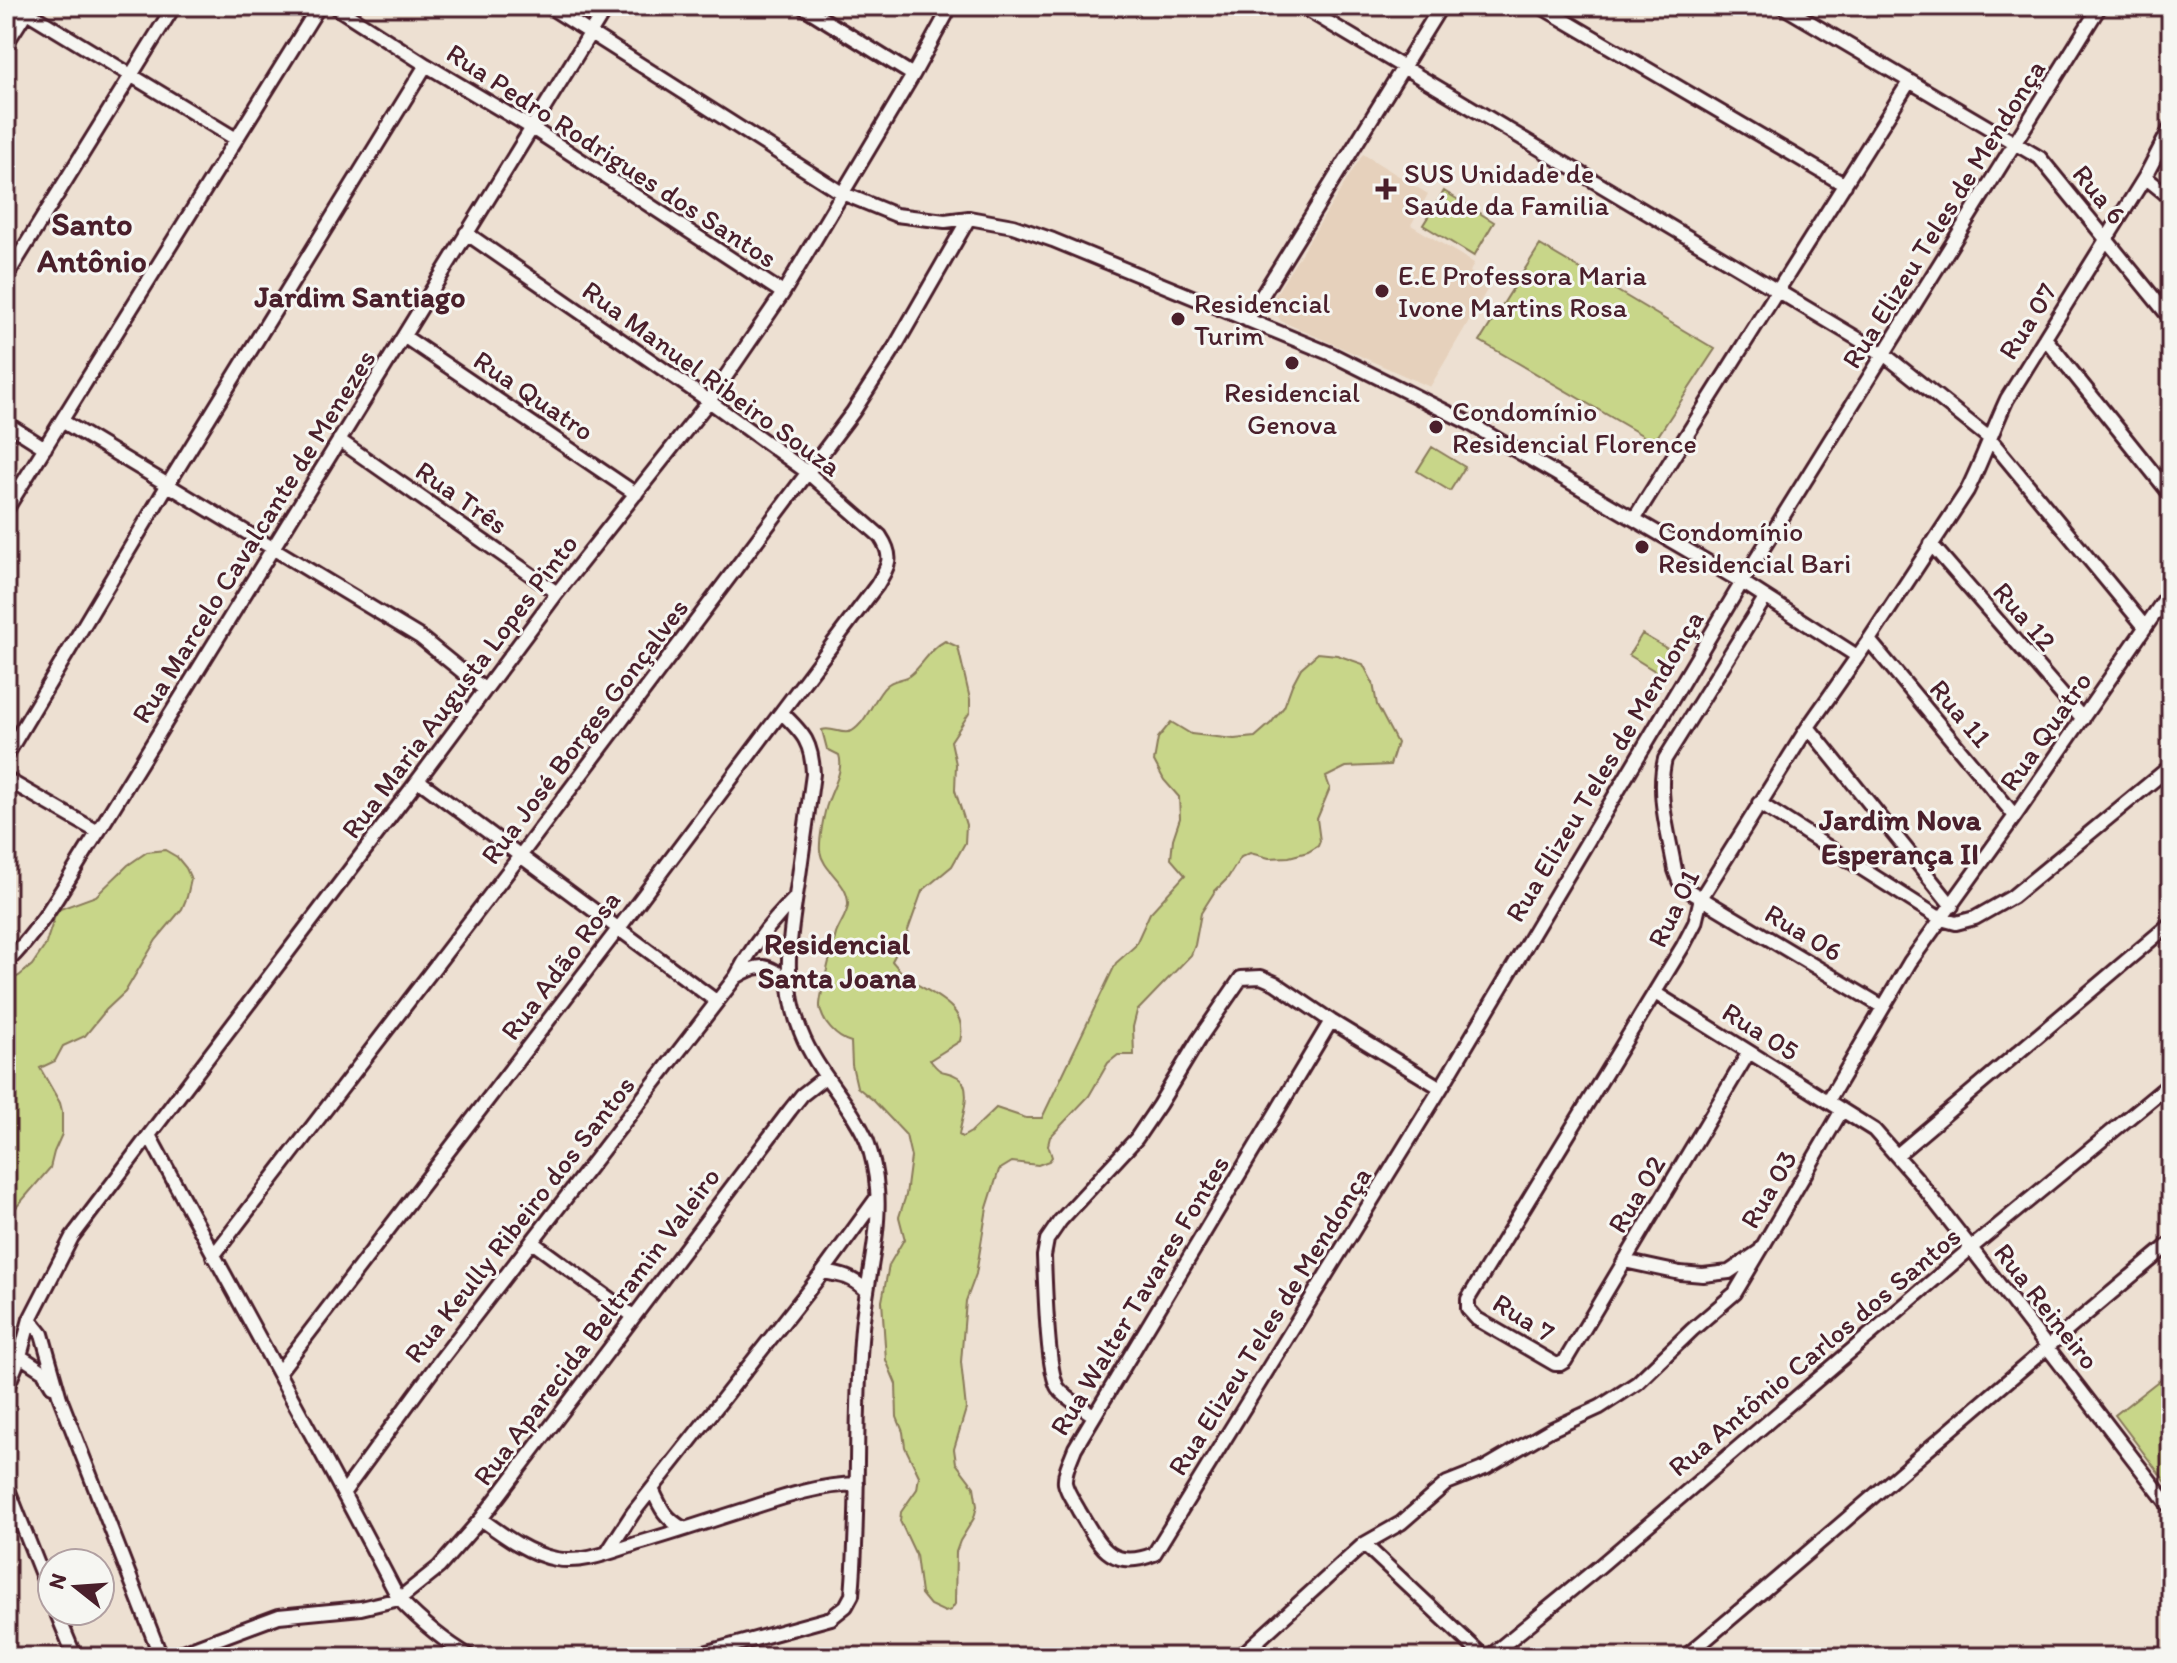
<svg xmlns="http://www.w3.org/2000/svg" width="2177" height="1663" font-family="Itim,sans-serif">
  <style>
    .built { fill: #e6d1bc }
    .green { fill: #c8d689; stroke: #897a5a; stroke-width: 2 }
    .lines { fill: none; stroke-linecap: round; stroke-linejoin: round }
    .street-casing { stroke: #4a1f2b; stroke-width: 18 }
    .street { stroke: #f6f6f2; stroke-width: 12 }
    .poi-dot { fill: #4a1f2b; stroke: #f6f6f2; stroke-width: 3 }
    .labels { text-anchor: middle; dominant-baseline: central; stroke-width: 6; stroke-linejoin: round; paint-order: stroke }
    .street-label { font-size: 28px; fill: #4a1f2b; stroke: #f6f6f2 }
    .poi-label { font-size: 28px; fill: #4a1f2b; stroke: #f6f6f2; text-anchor: start }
    .neighbourhood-label { font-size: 30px; font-weight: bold; fill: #4a1f2b; stroke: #f6f6f2 }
    .quarter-label { font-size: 32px; font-weight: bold; fill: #4a1f2b; stroke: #f6f6f2 }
  </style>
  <rect width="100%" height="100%" fill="#ede0d2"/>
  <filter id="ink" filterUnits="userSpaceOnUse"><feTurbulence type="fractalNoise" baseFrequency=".0125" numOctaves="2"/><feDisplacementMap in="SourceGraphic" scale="16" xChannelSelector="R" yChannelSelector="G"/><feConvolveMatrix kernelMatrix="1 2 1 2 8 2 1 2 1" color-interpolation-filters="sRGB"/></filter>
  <g filter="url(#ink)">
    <!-- built -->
    <path class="built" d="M 1363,154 L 1428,194 L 1411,225 L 1474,263 L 1470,272 L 1490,285 L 1430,387 L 1281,321 L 1273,309 L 1274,297 Z"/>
    <!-- green -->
    <path class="green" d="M 1444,191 L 1494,222 L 1474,256 L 1423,225 Z
      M 1540,245 L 1715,349 L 1654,442 L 1480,341 Z
      M 1432,447 L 1465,467 L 1450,491 L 1417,471 Z
      M 1642,634 L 1673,652 L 1660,674 L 1629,655 Z
      M 945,641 L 958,647 L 970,699 L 970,712 L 951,741 L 956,764 L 955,790 L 966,825 L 965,843 L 952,866 L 922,891 L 907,933 L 892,961 C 897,967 903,975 910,980 C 933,995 969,1007 960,1041 L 930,1060 C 944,1078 943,1068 958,1077 C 974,1087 961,1120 959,1135 L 962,1137 L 971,1132 L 996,1108 L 1026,1118 L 1042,1118 L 1116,963 L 1135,946 L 1150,913 L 1185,875 L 1171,859 L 1173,839 L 1180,818 L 1179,797 L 1164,780 L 1154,761 L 1158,738 L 1171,722 L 1191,734 L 1234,739 L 1255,737 L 1271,723 L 1284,707 L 1292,685 L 1301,668 L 1318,653 L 1337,655 L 1363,664 L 1373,683 L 1377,705 L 1397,743 L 1390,765 L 1346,767 L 1326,777 L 1330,788 L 1317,819 L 1320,841 L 1318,846 L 1308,852 L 1289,857 L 1269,858 L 1250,853 L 1241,857 L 1227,879 L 1215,891 L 1201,913 L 1195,945 L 1191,955 L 1137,1011 L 1133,1027 L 1134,1055 L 1118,1055 L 1108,1063 L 1089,1096 L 1050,1137 L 1048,1145 L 1052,1157 L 1049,1161 L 1038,1165 L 1012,1162 L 999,1170 L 987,1208 L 976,1274 L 966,1301 L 961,1362 L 966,1409 L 954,1449 L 956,1463 L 974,1487 L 977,1506 L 974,1518 L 960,1541 L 956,1552 L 955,1604 L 951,1610 L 945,1612 L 930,1605 L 921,1594 L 916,1555 L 900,1521 L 901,1512 L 917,1489 L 919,1476 L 905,1447 L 903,1432 L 897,1417 L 896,1384 L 886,1360 L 882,1301 L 889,1265 L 903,1241 L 905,1240 L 899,1217 L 906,1195 L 911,1157 L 906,1135 L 873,1100 L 857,1087 L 852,1065 L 851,1042 C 836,1038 822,1022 820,1007 C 819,997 833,946 836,934 C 839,925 847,915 848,905 C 849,882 823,872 820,851 C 819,840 824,812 828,802 C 833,787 844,770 839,755 L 827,749 L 822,730 C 832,726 842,736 852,731 C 868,721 874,697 886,686 C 893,679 903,680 909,676 C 923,666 928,650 945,641 Z
      M 165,850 L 177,857 L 186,868 L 191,879 L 187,897 L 182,909 L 156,940 L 125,992 L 106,1010 L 85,1036 L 63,1046 L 55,1061 L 40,1068 L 60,1103 L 62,1111 L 62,1134 L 54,1152 L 50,1168 L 14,1210 L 8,1213 L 6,1235 L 6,1058 L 11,1044 L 6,1037 L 6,982 L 19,976 L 32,965 L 45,946 L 55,916 L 60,909 L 96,896 L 128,865 L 147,852 Z
      M 2171,1371 L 2171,1489 L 2115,1415 Z"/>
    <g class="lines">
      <defs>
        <path id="street" d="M 17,6 L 236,139
          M 334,6 L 426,65 L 532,128 L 783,293
          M 548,6 L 842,193 L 896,215 L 945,221 L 969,218 L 1013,226 L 1053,240 L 1331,354 L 1469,423 L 1742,582 L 1857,656
          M 802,6 L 913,75
          M 1301,6 L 1885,355 L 1989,438 L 2145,627
          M 1540,6 L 1845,185
          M 1782,6 L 2040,158 L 2171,319
          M 6,44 L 30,6
          M 2145,177 L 2171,198
          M 6,277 L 174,6
          M 1247,320 L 1441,6
          M 405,337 L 636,494
          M 2045,338 L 2171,495
          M 62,421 L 420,637 L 485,690
          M 6,423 L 45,448
          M 339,440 L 557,593
          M 6,510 L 319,6
          M 1634,519 L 1909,82
          M 1931,544 L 2083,719
          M 1765,598 L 1665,759 C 1656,794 1669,835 1675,870 L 1679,881 L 1686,889 L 1883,1007
          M 1869,640 L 2015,816
          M 1808,727 L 1952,906
          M 6,756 L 167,486 L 426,65
          M 6,779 L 98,832
          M 418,780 L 716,1001
          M 1759,803 L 1941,919 L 1956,923 L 1975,918 L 2012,897 L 2171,766
          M 6,963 C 44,927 69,876 98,832 L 607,6
          M 736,977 C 759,962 769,964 789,981
          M 1655,993 L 1874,1130 L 1917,1179 L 1971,1248 L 2171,1508
          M 1331,1021 L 1075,1448 C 1071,1459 1064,1471 1065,1483 C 1067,1493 1075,1503 1079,1511 C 1099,1544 1110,1572 1154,1554 L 1441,1088 L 1742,582 L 2100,6
          M 1749,1052 L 1565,1361 L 1560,1364 L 1555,1364 L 1477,1319 L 1468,1309 L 1468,1299 L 1683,946 L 1695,923 L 1701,898 L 1808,727 L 1869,640 L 1967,491 C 1982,461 1993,429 2007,399 L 2145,177 L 2171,127
          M 1828,1101 L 1910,962 L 2015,816 L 2171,590
          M 149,1135 C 232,1290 318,1443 399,1599 C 421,1622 443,1641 471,1657
          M 1897,1155 L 2171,923
          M 532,1242 L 633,1316
          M 213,1256 L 520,856 L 853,412 L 895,347 L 969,218
          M 1624,1261 L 1680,1273 L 1703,1275 L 1729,1272 L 1760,1251 L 1842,1110
          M 823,1272 C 842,1275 852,1277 866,1290
          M 30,1319 L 42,1334 L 60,1398 L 161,1657
          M 20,1356 L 43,1371 L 52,1386
          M 279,1372 L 619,928 L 877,585 C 889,565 894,557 880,536 L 807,472 L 709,401 L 466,233
          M 6,1390 L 20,1356 L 30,1319 L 72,1237 L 418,780 L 557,593 L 709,401 L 783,293 L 913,75 L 946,15 L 948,6
          M 1093,1415 C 1082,1407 1066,1399 1058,1388 C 1047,1372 1045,1280 1044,1256 L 1047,1240 L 1060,1221 L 1136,1139 L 1159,1105 L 1199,1039 L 1241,978 L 1261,977 L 1275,983 L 1331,1021 L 1441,1088
          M 6,1484 L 52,1600
          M 652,1489 C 661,1509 665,1518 684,1529
          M 344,1492 L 436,1366 L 736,977 C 751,947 771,922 795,898
          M 481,1519 C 503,1535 528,1554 556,1559 C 584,1564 613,1551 639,1543 C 674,1533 709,1521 744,1510 C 781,1498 817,1485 857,1484
          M 1364,1544 L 1484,1657
          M 607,1553 L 633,1513 L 823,1272 L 876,1199
          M 56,1611 L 75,1657
          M 1243,1654 L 1364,1544 L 1401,1523 L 1447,1483 L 1485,1468 L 1550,1430 L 1600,1407 L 1637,1383 L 1692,1330 L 1735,1293 L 1760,1251
          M 169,1657 L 279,1616 L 361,1608 L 399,1599 L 439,1567 L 481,1519 L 790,1110 L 802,1095 L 825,1077
          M 690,1657 L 831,1618 L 846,1606 L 852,1595 C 860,1506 854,1416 862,1328 C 866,1285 881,1230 877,1189 C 876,1174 872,1155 867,1141 C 850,1102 817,1073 801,1032 C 781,984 790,933 798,883 C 803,847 808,810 813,774 C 812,743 804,734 782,713
          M 1489,1657 L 1600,1566 L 1971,1248 L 2171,1083
          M 1685,1657 C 1848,1520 2007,1379 2171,1243"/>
      </defs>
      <!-- street casing -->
      <use href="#street" class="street-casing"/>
      <!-- street -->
      <use href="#street" class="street"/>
    </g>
  </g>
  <!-- markers -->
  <g class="poi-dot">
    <path d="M1382 177h8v8h8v8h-8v8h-8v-8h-8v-8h8z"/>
    <circle cx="1382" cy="291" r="8"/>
    <circle cx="1178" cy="319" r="8"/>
    <circle cx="1292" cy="363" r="8"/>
    <circle cx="1436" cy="427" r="8"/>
    <circle cx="1642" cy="547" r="8"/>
  </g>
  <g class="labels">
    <!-- street labels -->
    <g class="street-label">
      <text transform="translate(612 155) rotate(33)">Rua Pedro Rodrigues dos Santos</text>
      <text transform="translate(2100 194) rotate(51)">Rua 6</text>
      <text transform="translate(1943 214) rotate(-58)">Rua Elizeu Teles de Mendonça</text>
      <text transform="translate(2027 321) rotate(-58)">Rua 07</text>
      <text transform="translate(712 378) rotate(36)">Rua Manuel Ribeiro Souza</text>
      <text transform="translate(534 395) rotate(34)">Rua Quatro</text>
      <text transform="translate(462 497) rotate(35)">Rua Três</text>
      <text transform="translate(253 536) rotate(-58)">Rua Marcelo Cavalcante de Menezes</text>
      <text transform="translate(2025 616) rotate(49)">Rua 12</text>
      <text transform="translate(459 686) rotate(-53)">Rua Maria Augusta Lopes Pinto</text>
      <text transform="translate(1961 713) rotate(50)">Rua 11</text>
      <text transform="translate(584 731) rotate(-53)">Rua José Borges Gonçalves</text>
      <text transform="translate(2045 731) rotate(-55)">Rua Quatro</text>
      <text transform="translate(1604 766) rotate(-59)">Rua Elizeu Teles de Mendonça</text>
      <text transform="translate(1673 908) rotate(-64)">Rua 01</text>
      <text transform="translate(1804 932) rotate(31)">Rua 06</text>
      <text transform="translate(560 965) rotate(-53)">Rua Adão Rosa</text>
      <text transform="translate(1761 1031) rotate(32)">Rua 05</text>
      <text transform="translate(1768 1189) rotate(-60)">Rua 03</text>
      <text transform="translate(1636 1194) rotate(-59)">Rua 02</text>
      <text transform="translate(519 1219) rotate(-52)">Rua Keully Ribeiro dos Santos</text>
      <text transform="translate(1139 1295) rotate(-59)">Rua Walter Tavares Fontes</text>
      <text transform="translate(2047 1306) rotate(52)">Rua Reineiro</text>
      <text transform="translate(1524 1317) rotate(32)">Rua 7</text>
      <text transform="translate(1269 1321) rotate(-58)">Rua Elizeu Teles de Mendonça</text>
      <text transform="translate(596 1326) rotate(-53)">Rua Aparecida Beltramin Valeiro</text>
      <text transform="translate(1814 1351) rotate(-40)">Rua Antônio Carlos dos Santos</text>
    </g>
    <!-- poi labels -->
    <g class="poi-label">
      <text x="1404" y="173">SUS Unidade de<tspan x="1404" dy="32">Saúde da Familia</tspan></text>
      <text x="1398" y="275">E.E Professora Maria<tspan x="1398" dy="32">Ivone Martins Rosa</tspan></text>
      <text x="1194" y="303">Residencial<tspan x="1194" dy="32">Turim</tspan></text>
      <text x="1292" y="392" text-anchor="middle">Residencial<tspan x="1292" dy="32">Genova</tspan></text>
      <text x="1452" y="411">Condomínio<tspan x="1452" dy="32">Residencial Florence</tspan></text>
      <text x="1658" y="531">Condomínio<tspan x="1658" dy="32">Residencial Bari</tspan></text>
    </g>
    <!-- neighbourhood labels -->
    <g class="neighbourhood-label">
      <text x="360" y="296">Jardim Santiago</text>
      <text x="1900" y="819">Jardim Nova<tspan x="1900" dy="34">Esperança II</tspan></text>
      <text x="837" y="943">Residencial<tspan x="837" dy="34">Santa Joana</tspan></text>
    </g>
    <!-- quarter labels -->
    <g class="quarter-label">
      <text x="92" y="224">Santo<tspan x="92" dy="37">Antônio</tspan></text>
    </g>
  </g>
  <!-- margin -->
  <rect width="2177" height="1663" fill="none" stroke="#f6f6f2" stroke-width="32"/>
  <rect x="16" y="16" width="2145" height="1631" fill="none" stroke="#4a1f2b" stroke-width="3" filter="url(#ink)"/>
  <!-- north arrow -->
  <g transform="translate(76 1587) rotate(287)"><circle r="38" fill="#f6f6f2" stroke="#b1a0a2" stroke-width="2"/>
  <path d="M0-6L14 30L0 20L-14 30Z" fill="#4a1f2b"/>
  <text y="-12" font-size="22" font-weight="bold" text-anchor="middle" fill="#4a1f2b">N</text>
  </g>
</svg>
